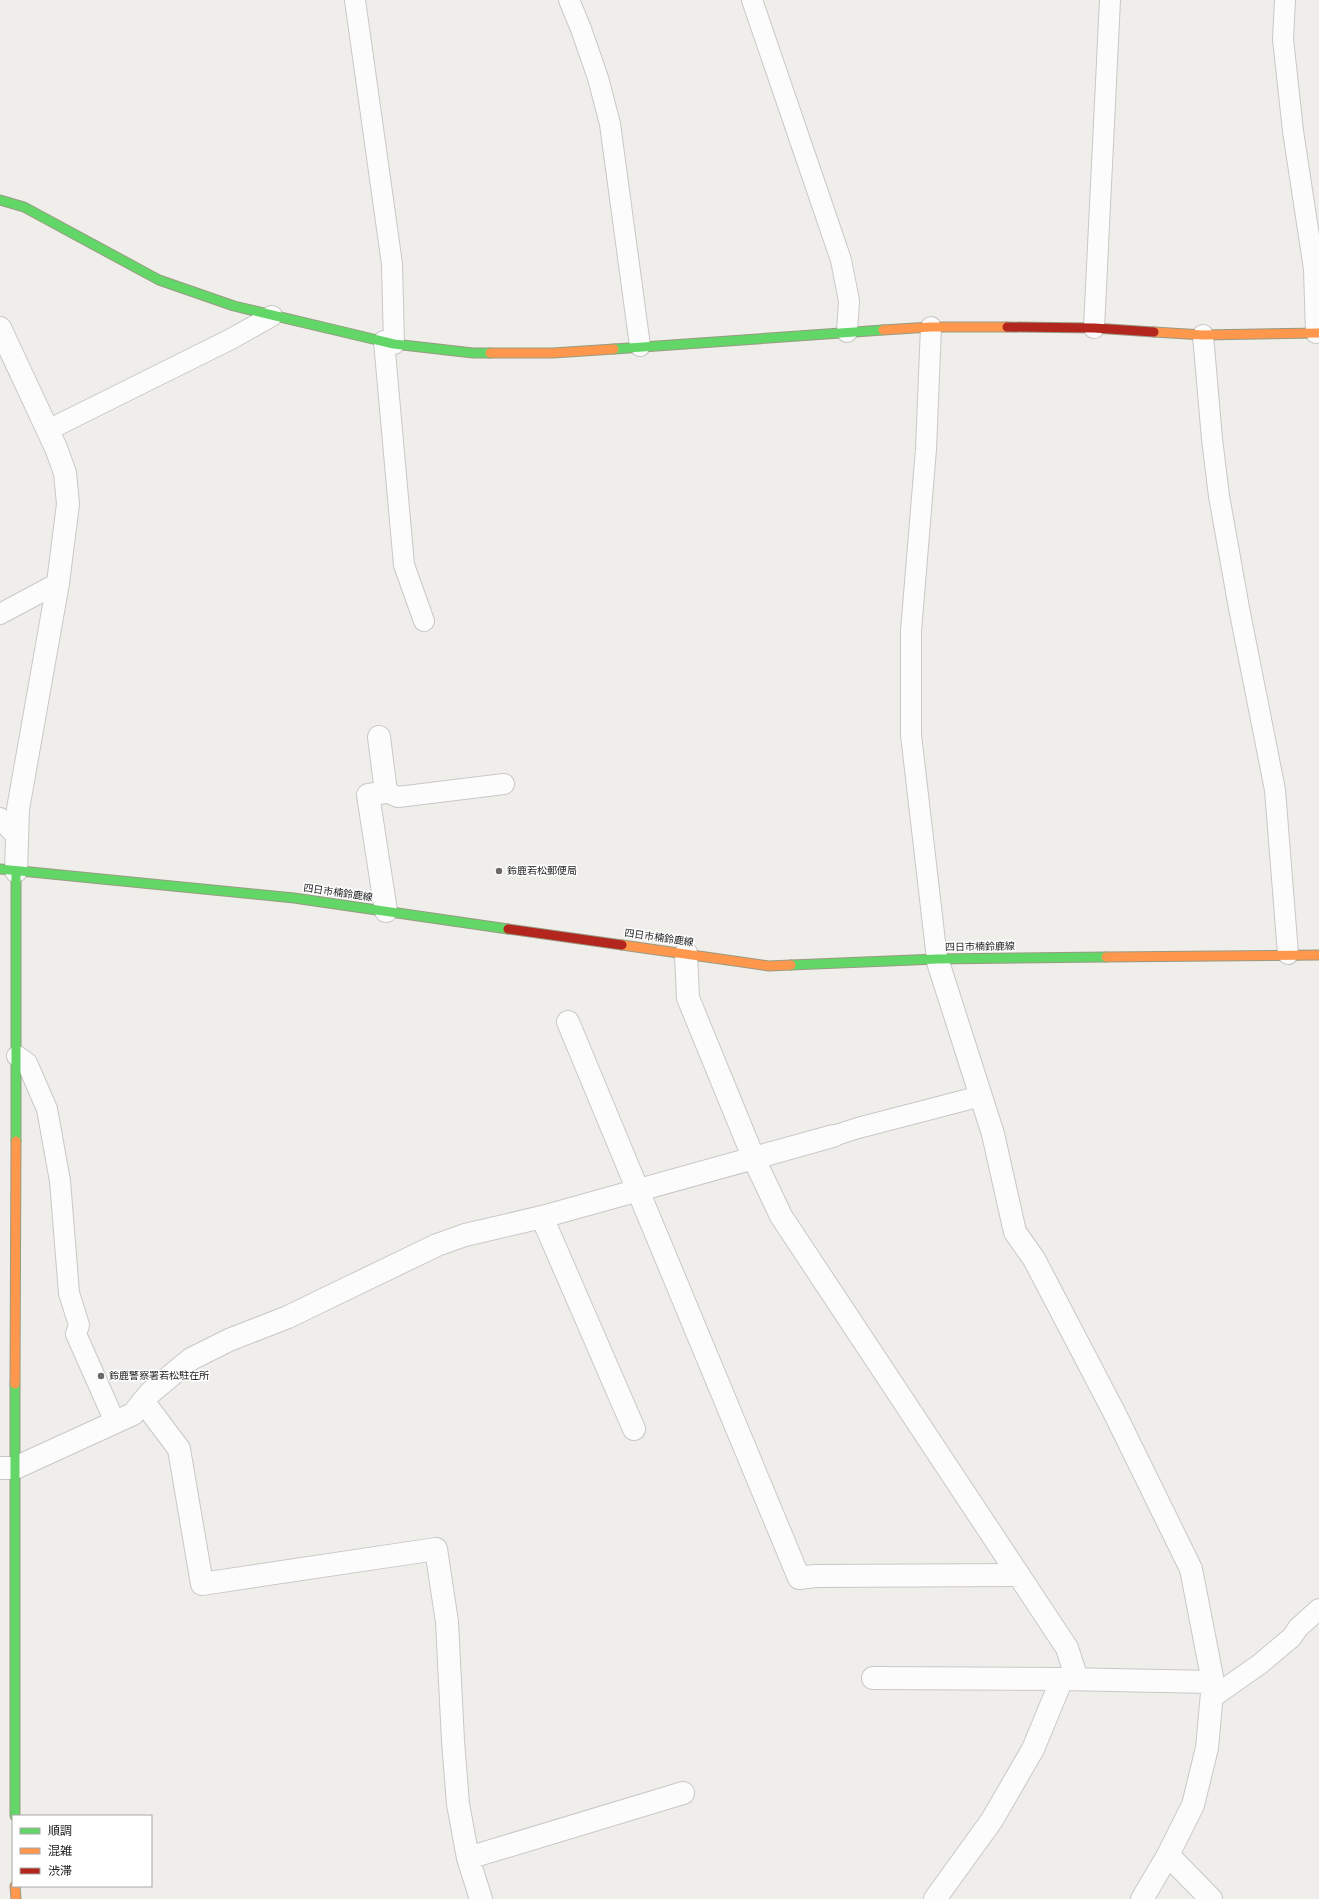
<svg xmlns="http://www.w3.org/2000/svg" width="1319" height="1899" font-family="Signika,'Noto Sans JP',sans-serif">
  <style>
    .lines { fill: none; stroke-linecap: round; stroke-linejoin: round }
    .lane-casing { stroke: #c9c8c7; stroke-width: 22 }
    .street-casing { stroke: #c9c8c7; stroke-width: 24 }
    .fast-casing { stroke: #999a82; stroke-width: 11 }
    .slow-casing { stroke: #999a82; stroke-width: 11 }
    .jam-casing { stroke: #999a82; stroke-width: 11 }
    .lane { stroke: #fdfcfc; stroke-width: 20 }
    .street { stroke: #fdfcfc; stroke-width: 22 }
    .fast { stroke: #63d668; stroke-width: 9 }
    .slow { stroke: #ff974d; stroke-width: 9 }
    .jam { stroke: #b3261e; stroke-width: 9 }
    .poi-dot { fill: #6a6968; stroke: #fff; stroke-width: 1.5 }
    .labels { text-anchor: middle; dominant-baseline: central; stroke-width: 3; stroke-linejoin: round; paint-order: stroke }
    .poi-label { font-size: 10px; fill: #222; stroke: #fff; text-anchor: start }
    .street-label { font-size: 10px; fill: #222; stroke: #fff }
  </style>
  <rect width="100%" height="100%" fill="#f0eeeb"/>
  <g class="lines">
    <defs>
      <path id="lane" d="M 355,0 L 392,264 L 394,344
        M 569,0 L 581,29 L 598,78 L 610,124 L 640,346
        M 752,0 L 841,260 L 849,301 L 847,332
        M 1285,0 L 1283,39 L 1293,131 L 1314,269 L 1316,333
        M 931,327 L 926,449 L 911,631 L 911,735 L 937,959
        M 1094,328 L 1110,0
        M 1203,335 L 1212,439 L 1219,496 L 1239,608 L 1275,790 L 1288,954
        M 384,341 L 404,565 L 424,621
        M 48,430 L 231,339 L 272,316
        M 0,614 L 58,583
        M 386,792 L 398,797 L 504,784
        M 0,818 L 18,838
        M 17,1056 L 27,1063 L 47,1109 L 60,1181 L 69,1293 L 79,1325 L 76,1334 L 115,1422
        M 833,1136 L 858,1128 L 981,1096
        M 1213,1697 L 1260,1664 L 1292,1637 L 1298,1628 L 1319,1609"/>
      <path id="street" d="M 0,328 L 56,448 L 65,473 L 68,504 L 58,583 L 18,809 L 16,871
        M 379,737 L 386,792 L 368,795 L 386,911
        M 686,953 L 688,998 L 754,1159 L 781,1216 L 1067,1648 L 1077,1679
        M 937,959 L 993,1134 L 1015,1232 L 1034,1259 L 1114,1412 L 1191,1569 L 1213,1682 L 1207,1748 L 1193,1805 L 1168,1855 L 1142,1899
        M 568,1022 L 799,1578 L 815,1576 L 1019,1575
        M 542,1217 L 634,1429
        M 143,1401 L 179,1449 L 202,1584 L 436,1549 L 447,1622 L 453,1741 L 458,1804 L 468,1858 L 481,1899
        M 0,1468 L 15,1468 L 133,1414 L 150,1393 L 191,1359 L 229,1340 L 288,1317 L 325,1299 L 437,1245 L 465,1235 L 542,1217 L 833,1136
        M 873,1678 L 1062,1679 L 1213,1682
        M 1168,1855 L 1211,1899
        M 468,1858 L 683,1793
        M 935,1899 L 992,1820 L 1033,1749 L 1062,1679"/>
      <path id="fast" d="M 0,200 L 24,207 L 159,280 L 234,306 L 394,344 L 473,353 L 490,353
        M 614,349 L 883,330
        M 0,869 L 294,898 L 508,929
        M 791,965 L 937,959 L 1106,957
        M 16,1141 L 16,871
        M 15,1816 L 15,1384"/>
      <path id="slow" d="M 883,330 L 931,327 L 1007,327
        M 1154,332 L 1203,335 L 1319,333
        M 490,353 L 553,353 L 614,349
        M 622,945 L 769,966 L 791,965
        M 1106,957 L 1319,955
        M 15,1384 L 16,1141
        M 15,1886 L 16,1899"/>
      <path id="jam" d="M 1007,327 L 1094,328 L 1154,332
        M 508,929 L 622,945"/>
    </defs>
    <!-- lane casing -->
    <use href="#lane" class="lane-casing"/>
    <!-- street casing -->
    <use href="#street" class="street-casing"/>
    <!-- fast casing -->
    <use href="#fast" class="fast-casing"/>
    <!-- slow casing -->
    <use href="#slow" class="slow-casing"/>
    <!-- jam casing -->
    <use href="#jam" class="jam-casing"/>
    <!-- lane -->
    <use href="#lane" class="lane"/>
    <!-- street -->
    <use href="#street" class="street"/>
    <!-- fast -->
    <use href="#fast" class="fast"/>
    <!-- slow -->
    <use href="#slow" class="slow"/>
    <!-- jam -->
    <use href="#jam" class="jam"/>
  </g>
  <!-- markers -->
  <g class="poi-dot">
    <circle cx="499" cy="871" r="4"/>
    <circle cx="101" cy="1376" r="4"/>
  </g>
  <g class="labels">
    <!-- poi labels -->
    <g class="poi-label">
      <text x="507" y="871">鈴鹿若松郵便局</text>
      <text x="109" y="1376">鈴鹿警察署若松駐在所</text>
    </g>
    <!-- street labels -->
    <g class="street-label">
      <text transform="translate(338 893) rotate(8)">四日市楠鈴鹿線</text>
      <text transform="translate(659 938) rotate(8)">四日市楠鈴鹿線</text>
      <text transform="translate(980 947) rotate(-1)">四日市楠鈴鹿線</text>
    </g>
  </g>
  <!-- legend -->
  <rect x="12" y="1815" width="140" height="72" fill="#ffffff" stroke="#a7a7a7"/>
  <rect x="20" y="1828" width="20" height="6" fill="#63d668" stroke="#a7a7a7"/>
  <text x="48" y="1835" font-size="12" fill="#222222">順調</text>
  <rect x="20" y="1848" width="20" height="6" fill="#ff974d" stroke="#a7a7a7"/>
  <text x="48" y="1855" font-size="12" fill="#222222">混雑</text>
  <rect x="20" y="1868" width="20" height="6" fill="#b3261e" stroke="#a7a7a7"/>
  <text x="48" y="1875" font-size="12" fill="#222222">渋滞</text>
</svg>
